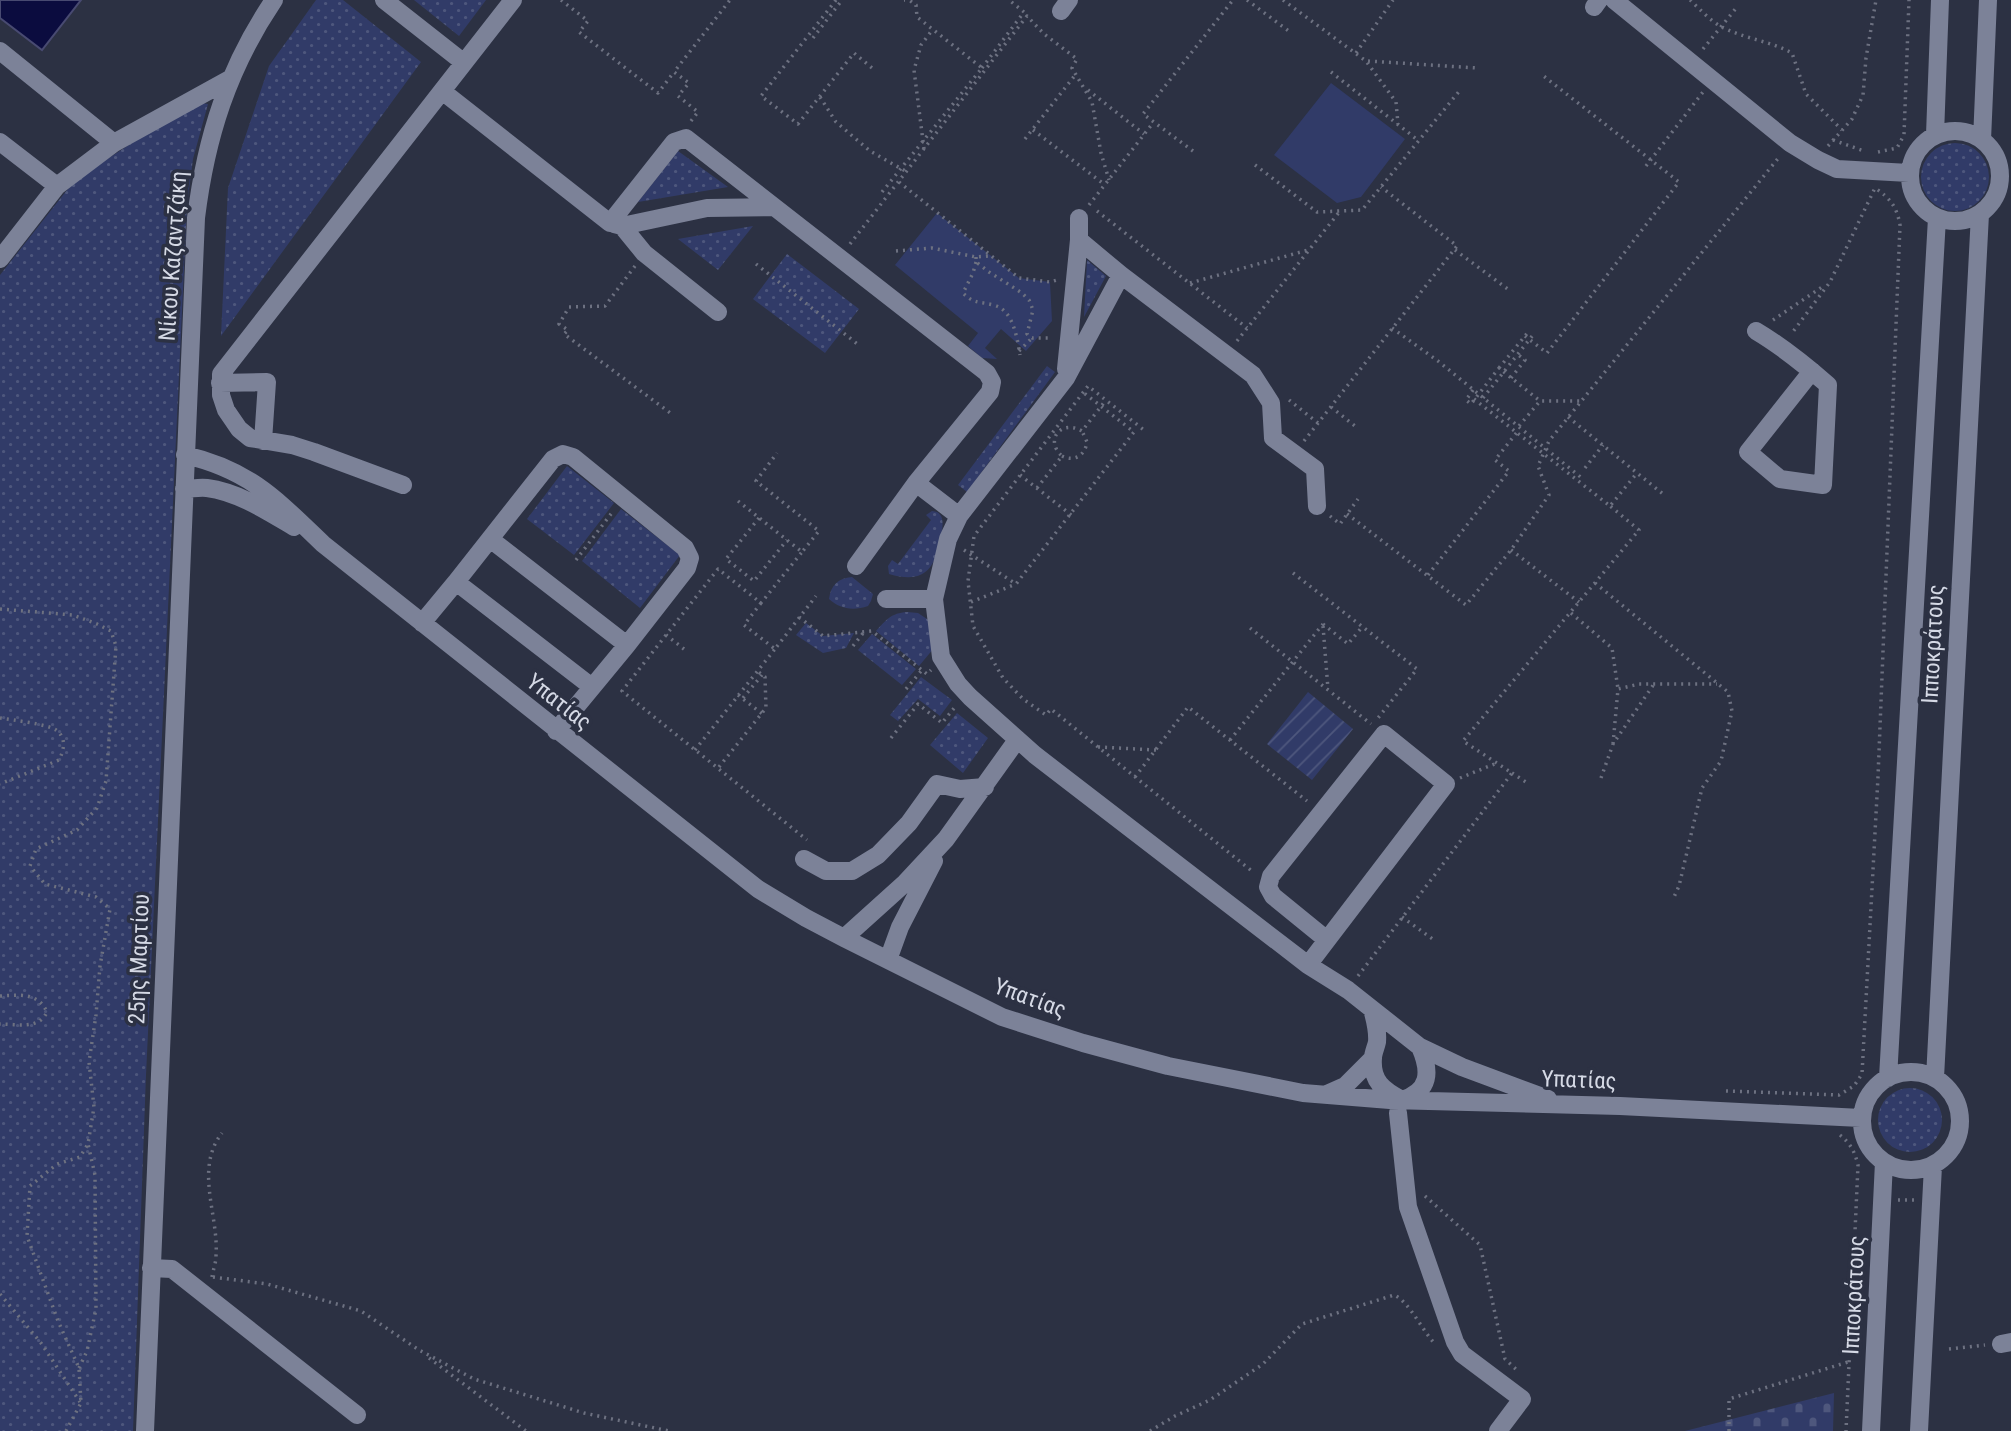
<svg xmlns="http://www.w3.org/2000/svg" width="2011" height="1431" font-family="'Roboto Condensed',sans-serif">
  <style>
    .grass { fill: url(#grass-dots) }
    .cemetery { fill: url(#cemetery-stones) }
    .park { fill: #313b68 }
    .garden { fill: url(#garden-furrows) }
    .water { fill: #0b0c3f; stroke: #484a71; stroke-width: 2 }
    .lines { fill: none; stroke-linecap: round; stroke-linejoin: round }
    .path { stroke: #6d7181; stroke-width: 3.5; stroke-dasharray: 2 5; stroke-linecap: butt }
    .minor { stroke: #7c8298; stroke-width: 18 }
    .labels { text-anchor: middle; dominant-baseline: central; stroke-width: 7; stroke-linejoin: round; paint-order: stroke }
    .street-label { font-size: 23px; fill: #d5d9e5; stroke: #2c3143 }
  </style>
  <defs>
    <pattern id="grass-dots" width="8" height="8" patternUnits="userSpaceOnUse" patternTransform="scale(1.75)"><rect width="8" height="8" fill="#313b68"/><path d="M2 2h.1M6 6h.1" fill="none" stroke="#4e577d" stroke-width="1.8" stroke-linecap="round"/></pattern>
    <pattern id="cemetery-stones" width="16" height="16" patternUnits="userSpaceOnUse" patternTransform="scale(1.75)"><rect width="16" height="16" fill="#313b68"/><path d="M2 7V4a2 2 0 0 1 4 0v3zM10 15v-3a2 2 0 0 1 4 0v3z" fill="#4e577d"/></pattern>
    <pattern id="garden-furrows" width="10" height="10" patternUnits="userSpaceOnUse" patternTransform="scale(1.75)"><rect width="10" height="10" fill="#313b68"/><path d="M-1 1l2-2M0 10L10 0M9 11l2-2" fill="none" stroke="#4e577d"/></pattern>
  </defs>
  <rect width="100%" height="100%" fill="#2c3143"/>
  <!-- grass -->
  <path class="grass" d="M 316,0 L 343,0 L 421,62 L 221,336 L 228,188 L 269,66 Z
    M 414,0 L 486,0 L 459,36 Z
    M 202,103 L 208,104 L 193,159 L 187,205 L 146,1075 L 133,1431 L 0,1431 L 0,275 L 67,190 L 86,173 L 138,139 Z
    M1921 177a34 34 0 1 1 68 0a34 34 0 1 1-68 0Z
    M 678,151 L 728,187 L 638,202 Z
    M 753,226 L 718,270 L 678,239 Z
    M 787,254 L 859,309 L 825,353 L 753,299 Z
    M 1087,260 L 1106,276 L 1084,317 Z
    M 1047,366 L 1055,372 L 967,492 L 958,485 Z
    M 567,466 L 614,503 L 574,555 L 527,519 Z
    M 621,509 L 680,555 L 640,608 L 582,561 Z
    M 932,511 C 936,512 938,511 941,516 C 944,522 942,531 941,537 C 935,570 924,584 889,574 L 888,566 L 892,560 L 898,564 L 931,520 L 926,515 Z
    M 852,577 L 873,594 L 871,601 L 868,606 C 853,611 840,609 829,599 C 831,585 838,578 852,577 Z
    M 907,612 L 918,613 L 930,621 L 934,648 L 919,666 L 876,631 C 886,620 891,613 907,612 Z
    M 806,623 L 823,636 L 854,633 L 846,648 L 823,653 L 796,635 Z
    M 872,634 L 916,669 L 902,685 L 858,650 Z
    M 921,677 L 952,700 L 940,716 L 918,699 L 898,721 L 890,715 Z
    M 957,713 L 988,738 L 963,773 L 930,745 Z
    M1878 1120a32 32 0 1 1 64 0a32 32 0 1 1-64 0Z"/>
  <!-- cemetery -->
  <path class="cemetery" d="M 1834,1393 L 1833,1431 L 1685,1431 Z"/>
  <!-- park -->
  <path class="park" d="M 1331,83 L 1405,139 L 1361,197 L 1337,203 L 1274,155 Z
    M 937,213 L 1019,278 L 1050,282 L 1052,321 L 1026,351 L 1001,329 L 985,348 L 997,359 L 982,358 L 968,346 L 978,333 L 895,265 Z"/>
  <!-- garden -->
  <path class="garden" d="M 1308,692 L 1353,729 L 1312,780 L 1267,744 Z"/>
  <!-- water -->
  <path class="water" d="M 0,0 L 81,0 L 42,50 L 0,18 Z"/>
  <g class="lines">
    <!-- path -->
    <path class="path" d="M 561,0 L 588,21 L 579,32 L 658,93 L 674,72
      M 836,0 L 761,96 L 798,124 L 854,53 L 872,68
      M 904,0 L 905,0
      M 1247,0 L 1290,32
      M 1283,0 L 1366,61 L 1396,102 L 1398,124
      M 1690,0 C 1700,9 1712,23 1724,28 C 1746,39 1770,41 1792,53 L 1806,94 L 1842,130
      M 813,38 L 842,0
      M 1703,49 L 1737,7
      M 1356,53 L 1393,0
      M 1368,61 L 1477,68
      M 982,68 L 1024,12 L 1009,0
      M 1331,72 L 1419,141
      M 1088,90 L 1144,134
      M 820,97 L 836,122 L 870,151 L 907,172
      M 691,121 L 698,112 L 678,96 L 689,83 L 674,72 L 730,0
      M 1033,130 L 1105,185
      M 1025,139 L 1076,74
      M 1833,140 L 1864,151
      M 1828,146 L 1852,119 L 1863,95 L 1866,58 L 1876,0
      M 924,149 L 914,70 L 921,45 L 933,29
      M 1193,151 L 1143,114 L 1233,0
      M 1878,152 L 1897,148 L 1904,135 L 1909,0
      M 1255,165 L 1317,212 L 1362,210 L 1461,89
      M 1646,166 L 1703,92
      M 899,182 L 1019,278 L 1050,282 L 1057,280
      M 882,192 L 982,68 L 917,17 L 916,5 L 909,0
      M 1089,205 L 1153,123
      M 1097,211 L 1247,328
      M 850,244 L 1027,16 L 1044,34 L 1077,59 L 1072,68 L 1092,102 L 1101,153 L 1109,180
      M 1455,250 L 1509,290
      M 896,251 L 932,248 L 976,257 L 988,256
      M 976,257 L 976,262 L 989,272 L 1022,293 L 1029,300 L 1033,310 L 1027,334 L 1032,338 L 1050,338
      M 976,262 L 973,273 L 963,293 C 974,304 978,301 993,305 C 1013,309 1017,337 1020,355
      M 756,264 L 860,346
      M 635,266 L 605,306 L 569,307 L 559,324 L 568,330 L 564,334 L 673,415
      M 1190,283 L 1308,250
      M 1773,320 L 1825,285
      M 1392,328 L 1438,361 L 1583,479
      M 1525,336 L 1547,353 L 1679,182 L 1541,74
      M 1237,341 L 1340,211
      M 1019,351 L 1032,338
      M 1499,368 L 1529,331
      M 1511,378 L 1525,360 L 1517,354
      M 1473,390 L 1466,400 L 1471,404 L 1499,368 L 1540,401 L 1580,401
      M 1483,398 L 1533,335
      M 1474,399 L 1610,506 L 1637,473
      M 1289,400 L 1318,423
      M 1331,407 L 1355,426
      M 1568,417 L 1663,494
      M 1519,426 L 1540,401
      M 1304,441 L 1457,246 L 1381,187
      M 1062,456 C 1074,462 1085,456 1087,442 L 1082,431
      M 1585,468 L 1603,445
      M 1020,475 L 1075,518
      M 1037,488 L 1062,456 C 1044,440 1061,419 1082,431 L 1106,400
      M 738,501 L 802,552 L 819,531 L 756,481 L 777,453
      M 1347,514 L 1466,605 L 1511,550 L 1549,495 L 1538,466 L 1549,441 L 1780,156
      M 1330,516 L 1340,524 L 1358,499
      M 759,518 L 726,559 L 754,581 L 787,540
      M 964,550 L 1016,584 L 1134,432 L 1084,393
      M 1511,550 L 1579,602
      M 576,560 L 614,510
      M 1293,573 L 1417,669 L 1378,718
      M 1428,575 L 1509,471 L 1495,460 L 1518,431
      M 1595,583 L 1728,692 L 1732,711 L 1721,761 L 1702,788 L 1679,886 L 1674,897
      M 971,602 L 1016,584
      M 761,603 L 744,625 L 775,649 L 816,596
      M 0,609 L 73,615 L 97,624 L 111,631 L 116,646 L 106,781 L 97,808 L 77,830 L 36,849 L 30,866 L 45,884 L 96,897 L 110,909 L 100,966 L 96,1015 L 89,1062 L 94,1107 L 88,1144 L 80,1157 L 57,1164 L 30,1186 L 27,1236 L 58,1321 L 79,1368 L 81,1403 L 66,1431
      M 1571,613 L 1612,648 L 1618,689
      M 799,617 L 823,636 L 872,631 L 927,674 L 931,670
      M 1323,624 L 1348,644 L 1363,626
      M 1323,626 L 1328,689
      M 1250,628 L 1371,724
      M 666,635 L 622,691 L 807,840
      M 853,646 L 864,632
      M 684,649 L 666,635 L 718,569 L 761,603 L 802,552
      M 906,689 L 922,670
      M 738,695 L 765,716
      M 743,698 L 762,675
      M 0,718 C 12,720 47,724 56,730 C 67,738 64,750 59,760 L 0,784
      M 891,738 L 918,704 L 942,723 L 955,707
      M 1230,740 L 1323,624
      M 1613,744 L 1618,689 L 1639,684 L 1717,684
      M 1098,747 L 1051,709 L 1046,715 L 1023,699 L 1003,678 L 973,626 L 968,581 L 974,536 L 1088,386 L 1144,430
      M 695,750 L 775,649
      M 1156,750 L 1098,747 L 1253,872
      M 719,767 L 766,708 L 765,677 L 757,671
      M 1512,773 L 1529,784
      M 1135,777 L 1188,707 L 1307,801
      M 1460,778 L 1497,763
      M 1601,778 L 1613,744 L 1654,684
      M 1402,917 L 1434,940
      M 1358,976 L 1512,773 L 1463,741 L 1639,530 L 1610,506
      M 0,996 C 19,995 38,992 47,1012 C 39,1030 17,1024 0,1024
      M 1555,1082 L 1596,1085
      M 1726,1091 L 1839,1095 L 1854,1086 L 1862,1074 L 1878,777 L 1900,225 C 1897,207 1890,198 1875,188 L 1830,282 L 1792,333
      M 1840,1135 C 1850,1143 1855,1152 1858,1165 L 1846,1431
      M 1425,1196 L 1480,1245 L 1505,1359 L 1519,1372
      M 1898,1200 L 1915,1200
      M 212,1277 C 213,1270 216,1263 216,1256 C 219,1215 194,1169 222,1133
      M 213,1277 L 267,1284 L 361,1311 L 419,1350 L 474,1379 L 584,1413 L 669,1431
      M 0,1294 L 41,1343 L 80,1402
      M 1949,1349 L 1985,1345
      M 429,1358 L 526,1431
      M 79,1368 L 87,1351 L 96,1309 L 95,1175 L 88,1144
      M 1150,1431 L 1175,1416 L 1210,1400 L 1263,1364 L 1302,1324 L 1394,1295 C 1409,1301 1423,1332 1436,1345
      M 1729,1431 L 1729,1399 L 1848,1362"/>
    <!-- minor -->
    <path class="minor" d="M 384,0 L 463,62
      M 1614,0 L 1790,143 L 1818,160 L 1837,169 L 1909,173
      M 1594,7 L 1599,0
      M 1061,11 L 1069,0
      M 0,51 L 114,143 L 230,79
      M 442,91 L 610,223 L 674,142 L 686,138 L 987,373 L 992,382 L 990,392 L 916,483 L 959,516 L 948,539 L 934,599 L 941,657 L 958,684 L 970,697 L 1035,755 L 1308,965 L 1348,990 L 1420,1047 L 1462,1067 L 1548,1099
      M1910 176a45 45 0 1 1 90 0a45 45 0 1 1-90 0Z
      M 1935,135 L 1940,0
      M 1982,140 L 1988,0
      M 0,142 L 57,186
      M 614,224 L 622,226 L 644,253 L 718,312
      M 622,226 L 707,208 L 774,207
      M 0,259 L 57,186 L 114,143
      M 1121,275 L 1253,375 L 1271,403 L 1273,438 L 1315,469 L 1317,506
      M 1756,331 C 1783,347 1805,365 1828,385 L 1823,485 L 1780,479 L 1748,452 L 1812,371
      M 1066,369 L 1079,240
      M 220,383 L 267,382 L 263,441
      M 185,455 C 250,470 277,500 323,544 L 758,889 L 806,918 L 844,938 L 1002,1017 L 1083,1043 L 1168,1066 L 1303,1093 L 1390,1100 L 1620,1106 L 1861,1118
      M 403,485 L 314,452 L 292,445 L 250,438 L 239,429 L 226,410 L 221,395 L 221,374 L 513,0
      M 184,489 C 191,489 199,487 207,488 C 238,492 267,511 294,527
      M 959,516 L 1066,378 L 1121,275 L 1079,240 L 1079,218
      M 490,539 L 627,645
      M 856,566 L 916,483
      M 456,582 L 553,459 L 563,454 L 573,457 L 685,548 L 690,558 L 687,568 L 627,645 L 556,731
      M 886,599 L 934,599
      M 422,623 L 456,582 L 592,687
      M 804,859 L 826,871 L 852,871 L 878,855 L 909,823 L 937,784 L 960,789 L 985,787
      M 844,938 L 905,883 L 946,839 L 1017,740
      M 888,960 L 900,927 L 934,861
      M 1308,965 L 1327,940 L 1446,784 L 1384,734 L 1271,876 L 1268,887 L 1273,896 L 1327,940
      M 1372,1009 C 1375,1020 1378,1030 1377,1042 C 1376,1047 1373,1053 1373,1058 C 1371,1081 1383,1090 1402,1100 C 1430,1091 1431,1072 1420,1047
      M1862 1121a49 49 0 1 1 98 0a49 49 0 1 1-98 0Z
      M 1888,1078 L 1937,218
      M 1935,1078 L 1980,214
      M 1327,1094 L 1345,1086 L 1373,1058
      M 1398,1113 L 1408,1207 L 1455,1342 L 1462,1354 L 1522,1399 L 1498,1431
      M 151,1268 L 172,1269 L 357,1415
      M 2001,1344 L 2011,1342
      M 145,1431 L 196,218 C 206,137 228,68 274,0
      M 1871,1431 L 1884,1162
      M 1919,1431 L 1933,1166"/>
  </g>
  <g class="labels">
    <!-- street labels -->
    <g class="street-label">
      <text transform="translate(173 256) rotate(-86)">Νίκου Καζαντζάκη</text>
      <text transform="translate(1933 644) rotate(-87)">Ιπποκράτους</text>
      <text transform="translate(559 702) rotate(38)">Υπατίας</text>
      <text transform="translate(139 959) rotate(-88)">25ης Μαρτίου</text>
      <text transform="translate(1030 998) rotate(20)">Υπατίας</text>
      <text transform="translate(1579 1080) rotate(2)">Υπατίας</text>
      <text transform="translate(1854 1295) rotate(-87)">Ιπποκράτους</text>
    </g>
  </g>
</svg>
